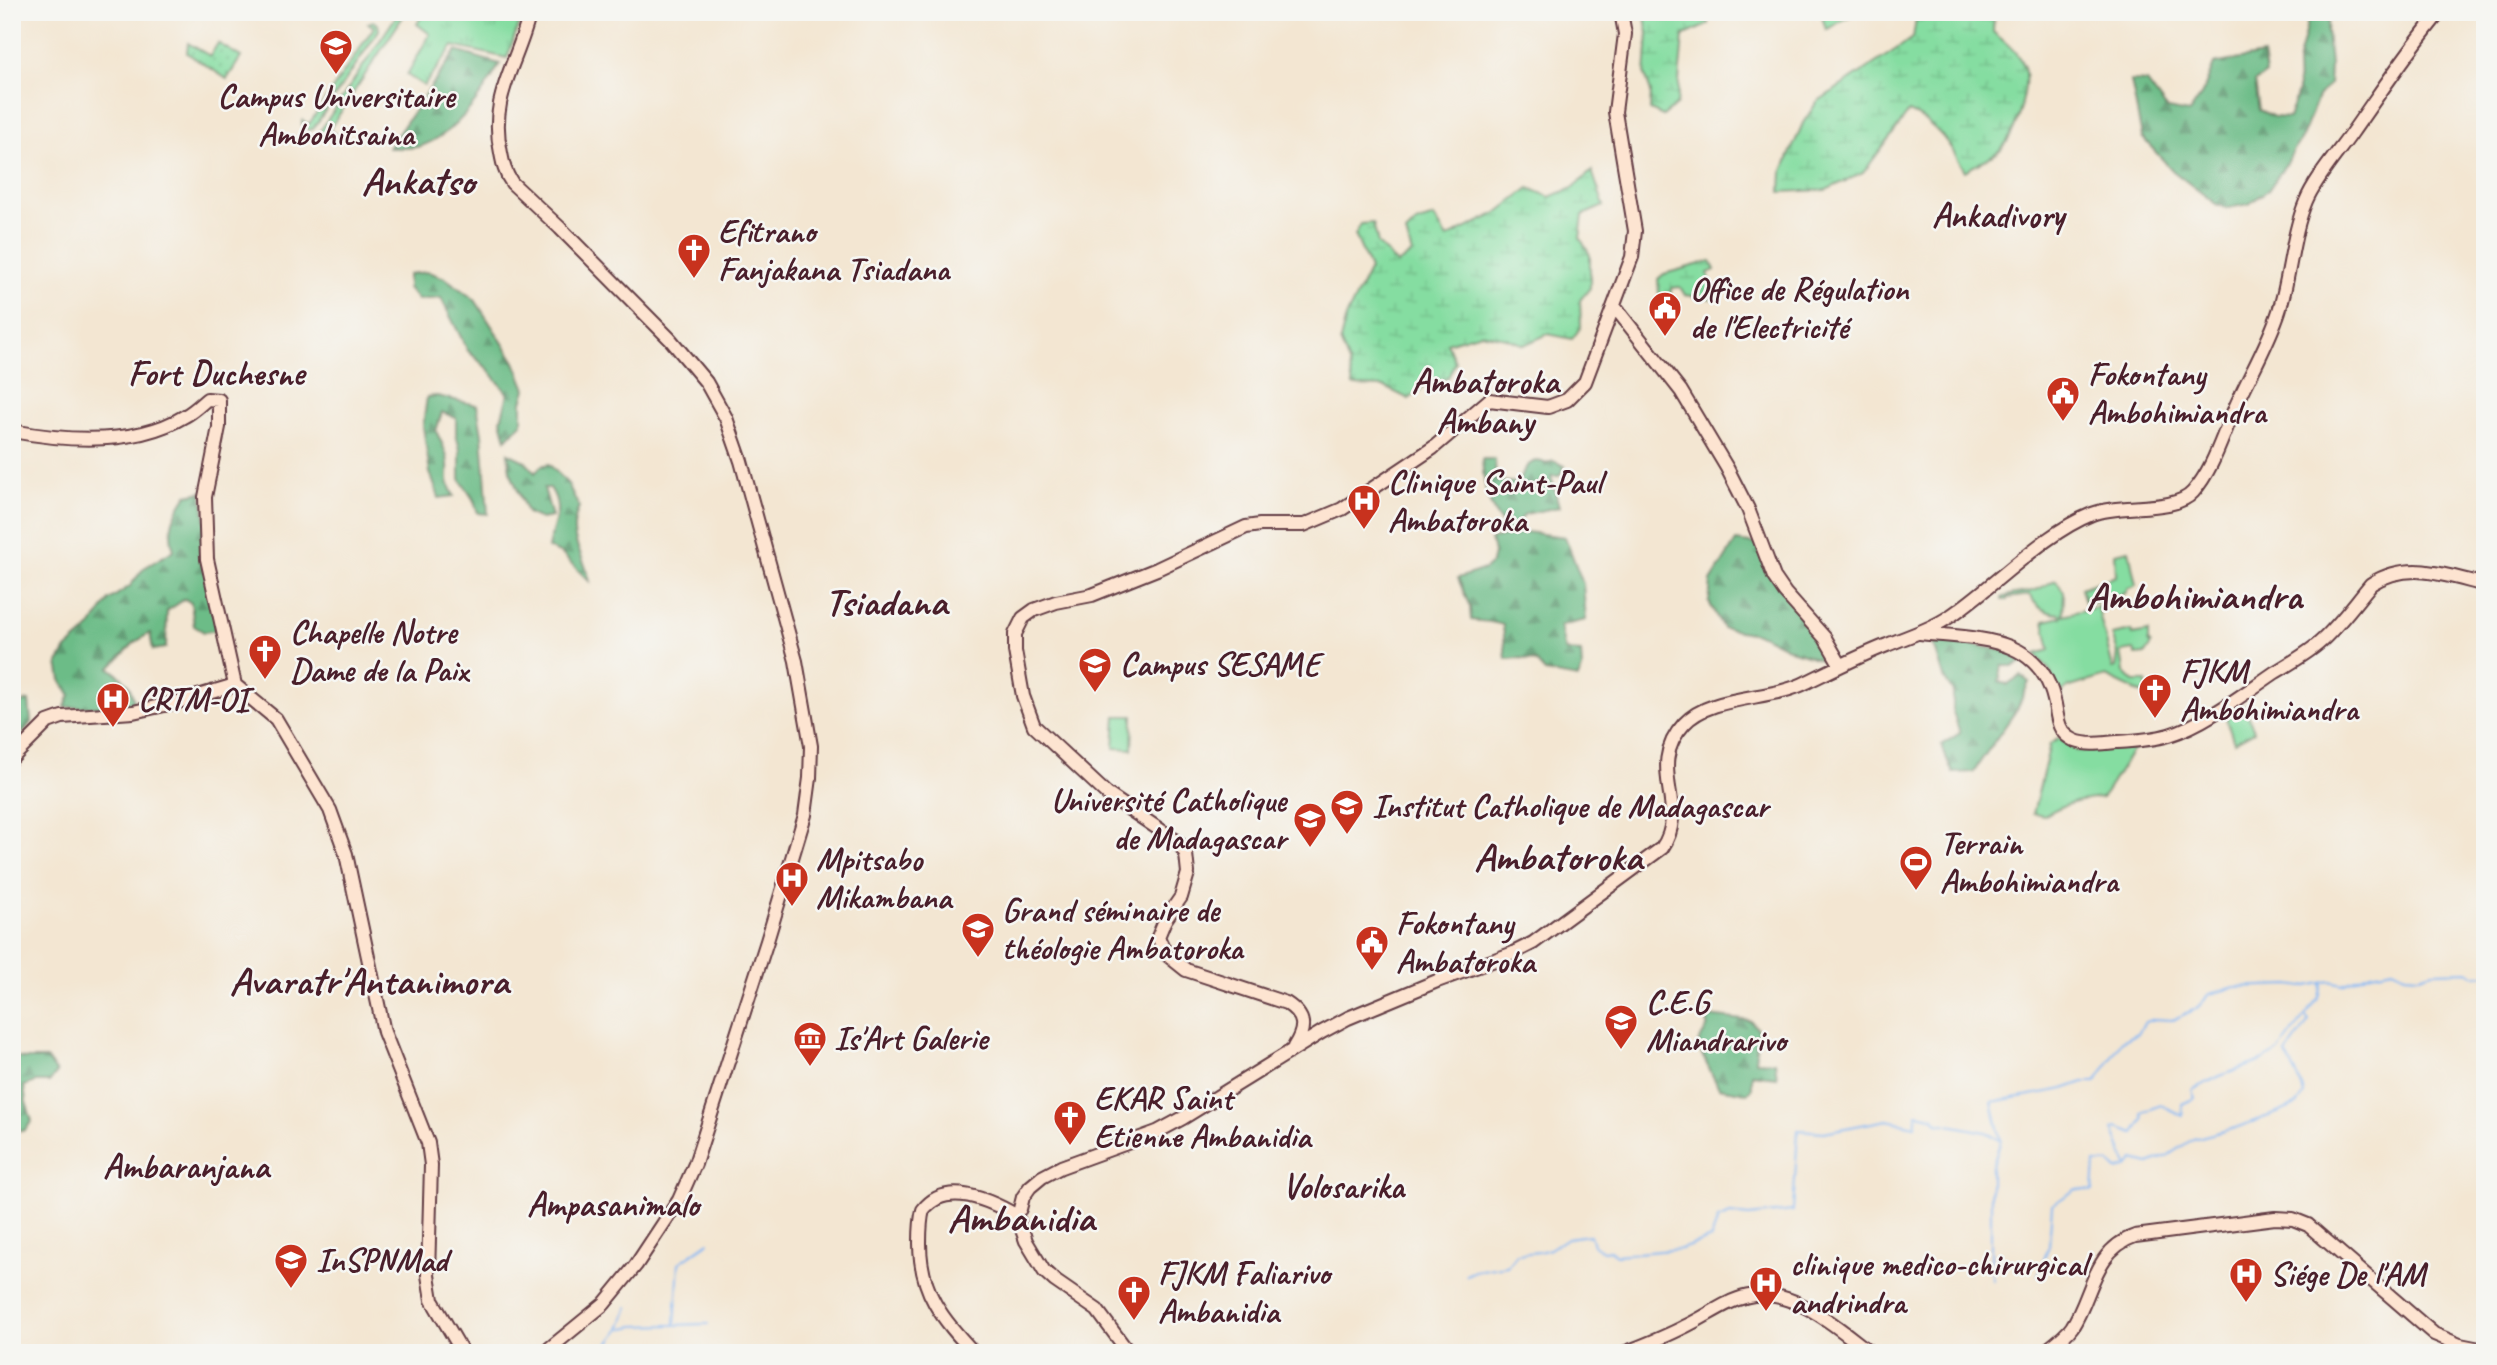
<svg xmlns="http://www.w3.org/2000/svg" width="2497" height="1365" font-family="Caveat,sans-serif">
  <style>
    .grass { fill: #85dda1; stroke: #687e66; stroke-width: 2 }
    .forest { fill: url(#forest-firs); stroke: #5b6e59; stroke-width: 2 }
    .wetland { fill: url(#wetland-marsh); stroke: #687e66; stroke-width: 2 }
    .park { fill: url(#park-tufts); stroke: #687e66; stroke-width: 2 }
    .garden { fill: url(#garden-dots); stroke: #687e66; stroke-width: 2 }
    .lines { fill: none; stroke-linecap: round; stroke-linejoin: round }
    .stream { stroke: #86b8f3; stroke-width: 2 }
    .secondary-casing { stroke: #633d44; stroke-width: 16 }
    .secondary { stroke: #fde4d1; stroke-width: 12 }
    .labels { text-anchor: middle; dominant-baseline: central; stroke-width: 5; stroke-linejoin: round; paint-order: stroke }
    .poi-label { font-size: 33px; font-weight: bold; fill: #4a1f2b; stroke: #f6f6f2; text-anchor: start }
    .neighbourhood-label { font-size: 35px; font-weight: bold; fill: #4a1f2b; stroke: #f6f6f2 }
    .district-label { font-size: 40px; font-weight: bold; fill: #4a1f2b; stroke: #f6f6f2 }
  </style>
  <defs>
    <pattern id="forest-firs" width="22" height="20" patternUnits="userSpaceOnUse" patternTransform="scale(1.75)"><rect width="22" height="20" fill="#6cbc87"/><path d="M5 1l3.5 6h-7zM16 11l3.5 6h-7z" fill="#5b986f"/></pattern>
    <pattern id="wetland-marsh" width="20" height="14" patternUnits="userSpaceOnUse" patternTransform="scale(1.75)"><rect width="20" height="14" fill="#85dda1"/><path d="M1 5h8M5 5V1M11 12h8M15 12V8" fill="none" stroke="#74bd8b"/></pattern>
    <pattern id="park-tufts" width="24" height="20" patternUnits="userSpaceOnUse" patternTransform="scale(1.75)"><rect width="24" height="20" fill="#85dda1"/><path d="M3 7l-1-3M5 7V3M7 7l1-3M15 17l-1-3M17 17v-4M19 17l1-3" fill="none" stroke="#74bd8b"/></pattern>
    <pattern id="garden-dots" width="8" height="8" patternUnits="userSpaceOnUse" patternTransform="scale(1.75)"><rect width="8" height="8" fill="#85dda1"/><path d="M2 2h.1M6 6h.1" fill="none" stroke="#74bd8b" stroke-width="1.8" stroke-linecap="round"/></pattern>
  </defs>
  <rect width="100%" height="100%" fill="#f6f6f2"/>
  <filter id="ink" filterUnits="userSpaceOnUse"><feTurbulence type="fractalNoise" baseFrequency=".0143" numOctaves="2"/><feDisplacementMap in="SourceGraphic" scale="14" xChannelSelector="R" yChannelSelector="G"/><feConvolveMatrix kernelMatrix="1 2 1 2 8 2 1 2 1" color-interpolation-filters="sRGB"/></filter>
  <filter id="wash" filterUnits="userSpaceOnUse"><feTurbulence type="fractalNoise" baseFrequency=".00686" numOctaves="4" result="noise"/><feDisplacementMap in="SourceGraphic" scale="28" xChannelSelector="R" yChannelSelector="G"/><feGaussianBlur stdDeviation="1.57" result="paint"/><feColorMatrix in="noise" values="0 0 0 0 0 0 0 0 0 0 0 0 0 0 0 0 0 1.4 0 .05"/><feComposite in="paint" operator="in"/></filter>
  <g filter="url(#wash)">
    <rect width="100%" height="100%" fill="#f3e6d2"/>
    <!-- grass -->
    <path class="grass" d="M 399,12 L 406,12 L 329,130 L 345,139 L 324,137 L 318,134 Z
      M 2129,550 L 2136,585 L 2127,589 L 2127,592 C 2115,597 2110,605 2098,609 L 2113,669 L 2116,668 L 2118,653 L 2112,635 L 2132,631 L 2133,635 L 2148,632 L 2148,642 L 2151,645 L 2145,654 L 2136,655 L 2134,650 L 2121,652 L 2124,672 L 2134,682 L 2146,682 L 2147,691 L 2159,690 L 2160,706 L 2151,708 L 2146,704 L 2145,695 L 2106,676 L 2067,688 L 2063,691 L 2060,700 L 2050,671 L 2036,654 L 2050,650 L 2044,621 L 2061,617 L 2060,614 C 2046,613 2036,608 2030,595 L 2007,598 L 2007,600 L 2002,600 L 2002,598 C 2013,592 2025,594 2036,590 C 2045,587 2048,582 2056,580 L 2064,592 L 2063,615 L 2105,605 L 2112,597 L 2086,605 L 2081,588 L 2116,576 L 2115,553 Z
      M 2244,705 L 2254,731 L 2234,742 L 2226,718 Z
      M 1116,716 L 1133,716 L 1132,749 L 1114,748 Z
      M 2060,738 L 2076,751 L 2134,748 L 2102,798 C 2080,800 2062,804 2044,816 L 2033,814 L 2050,744 Z"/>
    <!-- forest -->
    <path class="forest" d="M 2310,12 L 2330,12 L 2327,30 L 2330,66 L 2329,84 L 2318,97 L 2303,135 L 2283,168 L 2269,189 L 2249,204 L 2228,208 L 2216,204 L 2173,171 L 2142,137 L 2131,81 L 2147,82 L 2167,109 L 2189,113 L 2202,94 L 2214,64 L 2263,55 L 2266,74 L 2255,82 L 2259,110 L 2274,117 L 2289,118 L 2298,91 L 2297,63 Z
      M 456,51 L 500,64 C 482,95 456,134 421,146 C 411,149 398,148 388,148 Z
      M 428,272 L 445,278 L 475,300 L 515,362 L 526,389 L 522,402 L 522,424 L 506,439 L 501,420 L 508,394 L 488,369 L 468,351 L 441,298 L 418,300 L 408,288 L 408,274 Z
      M 437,396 L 477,405 L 482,434 L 488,514 L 478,513 L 473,499 L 460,479 L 460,450 L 456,434 L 456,418 L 442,412 L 436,431 C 441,442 447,451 448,463 C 449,481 445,478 454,496 L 439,498 L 430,473 L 423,426 L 427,397 Z
      M 508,453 L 525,461 L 535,473 L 541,466 L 549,464 L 568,484 L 579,507 C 565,539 584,552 590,582 L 562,554 L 548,548 C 552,524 565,510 550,488 L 544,488 L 552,517 L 541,519 L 527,513 L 510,471 Z
      M 1482,459 L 1495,459 L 1496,481 L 1518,483 C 1523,470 1531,455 1547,464 L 1553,461 L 1565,466 L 1559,476 L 1551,476 L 1559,507 L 1525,514 L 1509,532 C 1488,510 1484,489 1482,459 Z
      M 202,492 L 220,630 L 204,632 L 194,626 L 191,603 L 185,599 L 167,611 L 166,648 L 153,650 L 150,633 L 134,643 L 110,668 C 124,679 131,683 134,703 L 99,707 L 65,707 L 70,695 L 61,680 L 58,663 L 66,649 L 90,628 L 109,600 L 130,586 L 144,568 L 174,550 C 166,528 175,513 187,495 Z
      M 1526,532 L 1565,537 L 1583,584 L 1586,620 L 1560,626 L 1565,651 L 1581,652 L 1582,670 L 1578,678 L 1545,672 L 1535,661 L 1520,658 L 1506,659 L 1503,625 C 1491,621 1483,622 1471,620 L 1470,607 L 1458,578 L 1485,569 L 1492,563 L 1494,553 L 1491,539 Z
      M 1736,541 L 1756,544 L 1818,642 L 1825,661 L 1794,651 L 1762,635 L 1723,628 L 1709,602 L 1711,581 Z
      M 1930,638 L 2013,652 L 2025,661 L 2013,666 L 2002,666 L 1999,682 L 2008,685 L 2021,676 L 2029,682 L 2017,709 L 1973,772 L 1953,773 L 1941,745 L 1960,733 L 1953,712 L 1953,692 L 1944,677 L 1936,651 Z
      M 29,701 L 31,722 L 22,734 L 12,736 L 12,704 Z
      M 1708,1016 L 1751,1021 L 1758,1030 L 1755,1061 L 1775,1062 L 1777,1077 L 1752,1074 L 1752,1088 L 1747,1093 L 1719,1088 L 1697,1045 L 1707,1028 Z
      M 12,1056 L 25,1059 L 47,1059 L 57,1073 L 49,1082 L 36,1082 L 24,1086 L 26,1102 L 32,1121 L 24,1131 L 12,1129 Z"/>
    <!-- wetland -->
    <path class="wetland" d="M 1644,12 L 1709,12 L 1709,24 L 1683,36 L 1677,104 L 1663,116 L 1650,110 L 1651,92 L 1645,75 L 1648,33 Z
      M 1821,12 L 1857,12 L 1826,30 Z
      M 1920,12 L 1994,12 L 1993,32 C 2004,41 2017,51 2023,65 C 2031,83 2016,133 2002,148 C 1993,157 1976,164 1965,171 C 1950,145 1937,123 1909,112 L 1863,173 L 1826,190 L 1781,192 L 1782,173 L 1803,123 L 1817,102 L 1913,38 L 1916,19 Z
      M 1592,171 L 1604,206 L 1583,215 L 1580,238 L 1590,255 L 1590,288 L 1580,300 L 1581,327 L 1572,339 L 1548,334 L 1524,345 L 1506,338 L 1481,333 L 1447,343 L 1455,362 L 1448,378 L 1427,385 L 1409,399 L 1385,387 L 1353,386 L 1349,363 L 1340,341 L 1346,317 L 1370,269 L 1355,235 L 1361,224 L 1373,223 L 1378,244 L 1397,264 L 1412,254 L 1406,233 L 1416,223 L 1434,217 L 1447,238 L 1497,213 L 1529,188 L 1550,197 L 1573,188 Z
      M 1711,261 L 1715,270 L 1708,273 L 1716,299 L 1685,295 L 1680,287 L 1671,288 L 1670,303 L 1664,302 L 1664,295 L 1659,294 L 1658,279 L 1664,274 Z"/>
    <!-- park -->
    <path class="park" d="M 424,12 L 523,12 L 507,58 L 453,46 L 424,86 L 407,75 L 430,34 L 417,24 Z"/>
    <!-- garden -->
    <path class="garden" d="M 373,21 L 378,24 L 379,30 L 313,129 L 308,130 L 302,125 L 302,120 L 309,124 L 374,27 L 368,23 Z
      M 188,43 L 210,56 L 218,43 L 241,57 L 227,79 L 187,53 Z"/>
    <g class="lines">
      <!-- stream -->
      <path class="stream" d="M 2482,797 L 2485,809
        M 2127,1165 L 2113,1129 L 2117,1127 L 2134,1133 L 2143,1119 L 2142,1112 L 2161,1105 L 2183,1116 L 2182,1104 L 2195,1098 L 2192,1090 L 2220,1076 L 2262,1061 L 2278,1052 L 2304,1017
        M 1466,1275 L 1475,1271 L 1507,1266 L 1517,1254 L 1539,1252 L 1550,1249 L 1567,1238 L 1590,1235 L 1593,1245 L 1603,1251 L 1610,1250 L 1616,1255 L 1681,1249 L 1711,1238 L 1718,1219 L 1730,1214 L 1749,1216 L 1793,1211 L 1798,1130 L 1824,1132 L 1887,1120 L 1915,1126 L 1917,1114 L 1933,1117 L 1938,1123 L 1986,1132 L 2001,1141 L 1992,1102 L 2064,1089 L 2084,1082 L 2096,1082 L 2122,1041 L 2138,1033 L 2145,1022 L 2155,1019 L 2172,1020 L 2196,1009 L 2210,994 L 2235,987 L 2289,985 L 2303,987 L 2330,981 L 2342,984 L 2371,973 L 2393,969 L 2405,975 L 2419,976 L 2433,972 L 2468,971 L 2477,976 L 2485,975
        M 2038,1275 L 2049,1246 L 2052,1205 L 2076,1189 L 2093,1191 L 2095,1163 L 2110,1163 L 2117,1170 L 2128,1166 L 2134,1160 L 2149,1164 L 2167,1156 L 2193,1139 L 2235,1128 L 2280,1112 L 2298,1104 L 2304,1095 C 2302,1081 2292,1067 2286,1054 L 2309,1021 L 2305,1016 L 2319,997 L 2322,984
        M 1993,1280 L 1991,1270 L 1991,1169 L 2000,1143
        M 675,1324 L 679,1263 L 709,1242
        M 620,1329 L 634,1326 L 708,1324
        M 602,1353 L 620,1329 L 628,1307"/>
    </g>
  </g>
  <g filter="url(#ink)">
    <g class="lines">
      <defs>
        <path id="secondary" d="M 530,12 C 518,64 488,97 501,153 C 503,164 505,173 512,183 L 560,228 L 670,339 L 706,382 L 726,418 L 741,461 L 796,661 L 811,746 L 810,778 L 805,815 L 767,941 L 695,1164 L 679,1200 L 636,1265 L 604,1304 L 544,1353
          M 1614,306 L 1681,391 L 1727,468 L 1748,509 L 1774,577 L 1785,593 L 1825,638 L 1840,664
          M 12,431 C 66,441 136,446 185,416 C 193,412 200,405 207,399 L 219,400 L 219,427 L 205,497 L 207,559 L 235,685 L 276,719 L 330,810 L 346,854 L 384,1032 L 428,1143 L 431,1165 L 428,1275 L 432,1300 L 463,1353
          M 1920,633 C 1974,639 2039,634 2054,700 C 2058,715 2056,729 2070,738 C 2083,747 2102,743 2117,742 C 2134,741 2152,740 2169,735 C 2203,725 2245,693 2274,673 C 2289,664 2305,655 2318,644 C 2338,627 2354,604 2371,584 C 2409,560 2445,575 2485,585
          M 12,758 L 48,722 L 62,717 L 133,712 L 178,702 L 235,685
          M 1294,1047 C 1306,1028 1306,1016 1286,1003 L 1186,970 L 1166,954 L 1158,937 L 1165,920 L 1181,897 L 1188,873 L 1186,854 L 1178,842 L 1107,794 L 1034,726 L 1023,696 L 1015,651 L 1015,634 L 1023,618 L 1034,610 L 1056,602 L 1092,595 L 1157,569 L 1246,527 L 1260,525 L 1304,525 L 1342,509 L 1433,448 L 1489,400 L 1548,407 L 1567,400 L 1585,382 L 1632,257 L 1635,231 L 1615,112 L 1625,34 L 1621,12
          M 1020,1209 L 1023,1197 L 1030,1187 L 1042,1177 L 1061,1167 L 1157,1132 L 1183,1118 L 1322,1032 L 1348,1018 L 1437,981 L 1511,954 L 1533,943 L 1662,848 C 1691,806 1644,768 1684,724 C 1711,694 1772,701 1807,682 C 1834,669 1859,656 1887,645 C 1908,636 1930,630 1949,617 C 1994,587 2042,534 2092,514 C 2121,503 2175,513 2193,492 C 2214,468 2222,436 2235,408 C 2249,376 2268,345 2279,311 C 2290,277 2292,234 2306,201 C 2315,179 2337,154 2351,134 C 2380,93 2408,50 2440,12
          M 1019,1221 L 1026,1241 L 1044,1271 L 1055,1281 L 1097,1310 L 1129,1353
          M 974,1353 C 942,1318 920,1293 920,1243 C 920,1232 920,1221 923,1210 C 945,1181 985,1198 1012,1213 L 1013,1219 L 1019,1221
          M 1624,1353 C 1644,1345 1665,1337 1684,1327 C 1724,1308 1745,1282 1795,1302 C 1823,1314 1847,1335 1871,1353
          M 2043,1353 C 2053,1345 2065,1337 2072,1327 C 2093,1295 2093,1250 2135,1236 L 2275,1218 L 2293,1219 L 2308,1225 L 2434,1334 L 2460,1345 L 2485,1350"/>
      </defs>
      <!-- secondary casing -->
      <use href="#secondary" class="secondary-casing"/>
      <!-- secondary -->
      <use href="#secondary" class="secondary"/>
    </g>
  </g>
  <!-- icons -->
  <defs>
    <symbol id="university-pin" viewBox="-11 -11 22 30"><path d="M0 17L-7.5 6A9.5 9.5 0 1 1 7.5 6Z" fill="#c8321e" stroke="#f6f6f2"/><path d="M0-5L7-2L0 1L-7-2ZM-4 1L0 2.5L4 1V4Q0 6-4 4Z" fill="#fff"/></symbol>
    <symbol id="church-pin" viewBox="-11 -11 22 30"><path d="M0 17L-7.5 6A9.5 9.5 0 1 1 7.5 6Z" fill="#c8321e" stroke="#f6f6f2"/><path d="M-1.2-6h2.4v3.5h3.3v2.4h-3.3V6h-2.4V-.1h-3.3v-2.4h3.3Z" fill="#fff"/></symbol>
    <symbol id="civic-pin" viewBox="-11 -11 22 30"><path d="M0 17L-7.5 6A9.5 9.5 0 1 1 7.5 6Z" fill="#c8321e" stroke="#f6f6f2"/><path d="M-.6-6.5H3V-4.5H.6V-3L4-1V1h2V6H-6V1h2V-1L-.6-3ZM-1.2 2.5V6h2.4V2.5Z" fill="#fff"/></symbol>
    <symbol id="hospital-pin" viewBox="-11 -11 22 30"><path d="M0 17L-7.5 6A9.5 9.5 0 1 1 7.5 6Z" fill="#c8321e" stroke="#f6f6f2"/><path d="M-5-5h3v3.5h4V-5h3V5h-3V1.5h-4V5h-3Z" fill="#fff"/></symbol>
    <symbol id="stadium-pin" viewBox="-11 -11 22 30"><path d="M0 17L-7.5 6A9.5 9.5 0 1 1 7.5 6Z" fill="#c8321e" stroke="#f6f6f2"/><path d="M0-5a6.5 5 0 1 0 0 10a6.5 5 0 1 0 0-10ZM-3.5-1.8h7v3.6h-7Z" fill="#fff"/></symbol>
    <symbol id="school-pin" viewBox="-11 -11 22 30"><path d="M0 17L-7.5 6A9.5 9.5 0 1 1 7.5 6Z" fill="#c8321e" stroke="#f6f6f2"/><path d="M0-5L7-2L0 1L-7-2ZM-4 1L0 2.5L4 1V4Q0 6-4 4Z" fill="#fff"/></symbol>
    <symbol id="museum-pin" viewBox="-11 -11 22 30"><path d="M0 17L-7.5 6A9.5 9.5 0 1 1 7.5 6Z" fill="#c8321e" stroke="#f6f6f2"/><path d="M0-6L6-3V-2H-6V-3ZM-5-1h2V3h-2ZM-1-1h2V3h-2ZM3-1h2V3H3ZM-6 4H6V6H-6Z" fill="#fff"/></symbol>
  </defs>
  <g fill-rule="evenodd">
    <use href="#university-pin" x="317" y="27" width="38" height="52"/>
    <use href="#church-pin" x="675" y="231" width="38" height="52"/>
    <use href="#civic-pin" x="1646" y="289" width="38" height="52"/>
    <use href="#civic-pin" x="2044" y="374" width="38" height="52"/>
    <use href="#hospital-pin" x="1345" y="482" width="38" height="52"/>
    <use href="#church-pin" x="246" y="632" width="38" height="52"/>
    <use href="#university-pin" x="1076" y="645" width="38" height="52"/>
    <use href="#church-pin" x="2136" y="671" width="38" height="52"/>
    <use href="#hospital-pin" x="94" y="680" width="38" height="52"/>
    <use href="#university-pin" x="1328" y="787" width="38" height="52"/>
    <use href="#university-pin" x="1291" y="800" width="38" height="52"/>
    <use href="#stadium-pin" x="1897" y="843" width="38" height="52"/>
    <use href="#hospital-pin" x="773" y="859" width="38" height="52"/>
    <use href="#school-pin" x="959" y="910" width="38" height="52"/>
    <use href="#civic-pin" x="1353" y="923" width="38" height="52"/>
    <use href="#school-pin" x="1602" y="1002" width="38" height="52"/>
    <use href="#museum-pin" x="791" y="1019" width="38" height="52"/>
    <use href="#church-pin" x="1051" y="1098" width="38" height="52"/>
    <use href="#university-pin" x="272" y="1241" width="38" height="52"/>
    <use href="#hospital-pin" x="2227" y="1255" width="38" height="52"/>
    <use href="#hospital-pin" x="1747" y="1264" width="38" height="52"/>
    <use href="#church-pin" x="1115" y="1273" width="38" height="52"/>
  </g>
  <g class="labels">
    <!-- poi labels -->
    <g class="poi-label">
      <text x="336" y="96" text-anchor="middle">Campus Universitaire<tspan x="336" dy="38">Ambohitsaina</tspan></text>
      <text x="718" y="231">Efitrano<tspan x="718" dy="38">Fanjakana Tsiadana</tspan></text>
      <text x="1690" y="289">Office de Régulation<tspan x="1690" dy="38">de l'Electricité</tspan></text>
      <text x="2088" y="374">Fokontany<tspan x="2088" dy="38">Ambohimiandra</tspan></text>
      <text x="1388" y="482">Clinique Saint-Paul<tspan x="1388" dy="38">Ambatoroka</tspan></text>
      <text x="290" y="632">Chapelle Notre<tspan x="290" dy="38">Dame de la Paix</tspan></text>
      <text x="1120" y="664">Campus SESAME</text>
      <text x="2180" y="671">FJKM<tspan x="2180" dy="38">Ambohimiandra</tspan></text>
      <text x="138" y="699">CRTM-OI</text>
      <text x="1286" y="800" text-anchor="end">Université Catholique<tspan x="1286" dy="38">de Madagascar</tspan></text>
      <text x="1372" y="806">Institut Catholique de Madagascar</text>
      <text x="1940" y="843">Terrain<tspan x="1940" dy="38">Ambohimiandra</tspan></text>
      <text x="816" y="859">Mpitsabo<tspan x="816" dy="38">Mikambana</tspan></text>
      <text x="1002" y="910">Grand séminaire de<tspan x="1002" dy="38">théologie Ambatoroka</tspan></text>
      <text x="1396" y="923">Fokontany<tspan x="1396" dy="38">Ambatoroka</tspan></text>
      <text x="1646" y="1002">C.E.G<tspan x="1646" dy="38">Miandrarivo</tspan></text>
      <text x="834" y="1038">Is'Art Galerie</text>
      <text x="1094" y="1098">EKAR Saint<tspan x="1094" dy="38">Etienne Ambanidia</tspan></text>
      <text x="316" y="1260">InSPNMad</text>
      <text x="1790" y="1264">clinique medico-chirurgical<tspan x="1790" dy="38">andrindra</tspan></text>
      <text x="1158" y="1273">FJKM Faliarivo<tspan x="1158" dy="38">Ambanidia</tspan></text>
      <text x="2270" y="1274">Siége De l'AM</text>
    </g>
    <!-- neighbourhood labels -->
    <g class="neighbourhood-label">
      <text x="1998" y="215">Ankadivory</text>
      <text x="216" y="373">Fort Duchesne</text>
      <text x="1485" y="381">Ambatoroka<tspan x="1485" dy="40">Ambany</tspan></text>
      <text x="186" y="1166">Ambaranjana</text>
      <text x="1343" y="1186">Volosarika</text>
      <text x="613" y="1204">Ampasanimalo</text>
    </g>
    <!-- district labels -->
    <g class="district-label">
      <text x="418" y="181">Ankatso</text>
      <text x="2194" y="596">Ambohimiandra</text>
      <text x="886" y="602">Tsiadana</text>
      <text x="1558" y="857">Ambatoroka</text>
      <text x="369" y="981">Avaratr'Antanimora</text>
      <text x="1021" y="1218">Ambanidia</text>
    </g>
  </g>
  <!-- margin -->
  <rect width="2497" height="1365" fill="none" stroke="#f6f6f2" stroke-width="42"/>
</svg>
